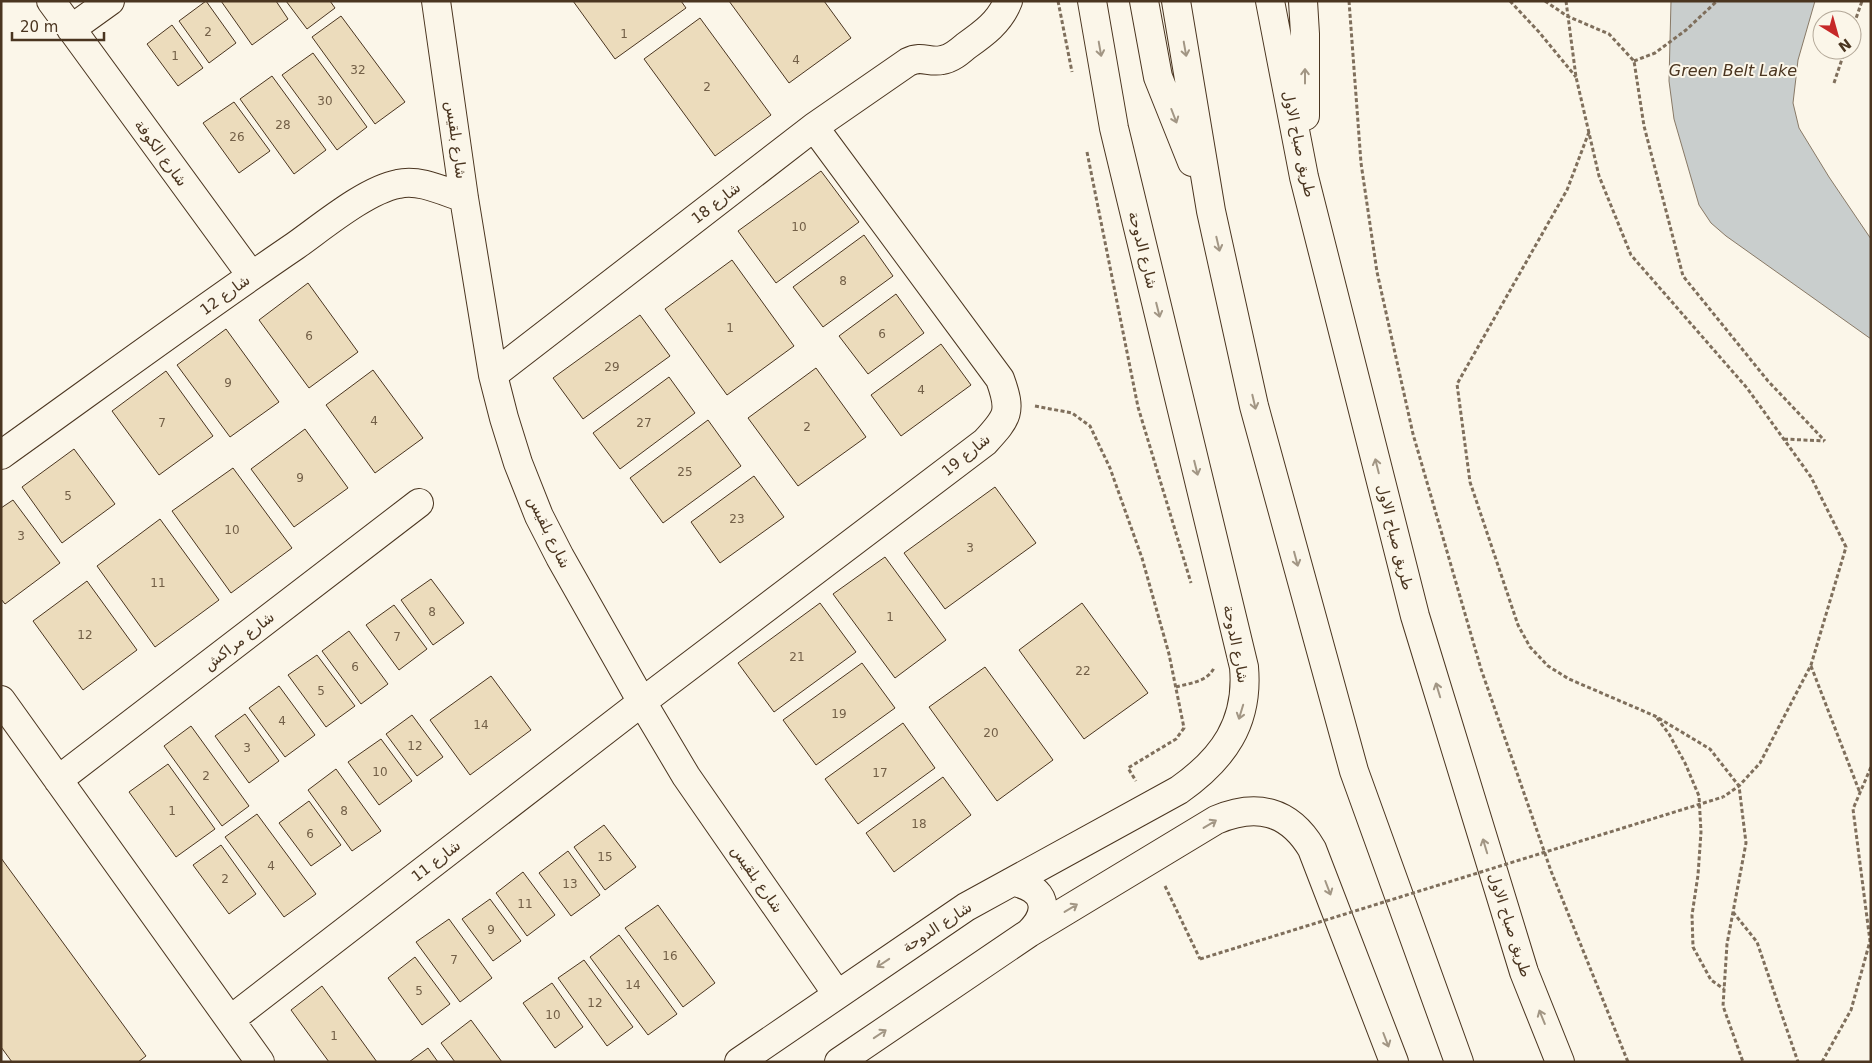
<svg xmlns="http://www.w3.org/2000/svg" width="1872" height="1063" font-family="'DejaVu Sans',Vazirmatn,sans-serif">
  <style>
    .water { fill: #c9cecd; stroke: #887966 }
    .building { fill: #ecdcbc; stroke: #4a3520 }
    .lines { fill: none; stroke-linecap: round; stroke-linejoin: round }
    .minor-casing { stroke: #4a3520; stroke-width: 30 }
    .highway-casing { stroke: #4a3520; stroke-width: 30 }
    .path { stroke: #7f6f5c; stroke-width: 3; stroke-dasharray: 4 2.5; stroke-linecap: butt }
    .minor { stroke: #fbf6e9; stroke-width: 28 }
    .highway { stroke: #fbf6e9; stroke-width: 28 }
    .path-bridge { stroke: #7f6f5c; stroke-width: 3; stroke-dasharray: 4 2.5; stroke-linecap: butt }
    .oneway { stroke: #a29684 }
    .labels { text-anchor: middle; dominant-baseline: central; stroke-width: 4; stroke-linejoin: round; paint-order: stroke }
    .number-label { font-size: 12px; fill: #725f47 }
    .street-label { font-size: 15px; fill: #4a3520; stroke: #fbf6e9 }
    .water-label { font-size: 16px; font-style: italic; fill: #4a3520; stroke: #fbf6e9 }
  </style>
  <rect width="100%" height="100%" fill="#fbf6e9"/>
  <!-- water -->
  <path class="water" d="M 1671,1 L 1815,1 L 1798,60 L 1793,103 L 1799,128 L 1829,177 L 1871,239 L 1871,339 L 1726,236 L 1711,223 L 1699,205 L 1674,119 L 1669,81 Z"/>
  <!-- building -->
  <path class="building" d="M 206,1 L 236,43 L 209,63 L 179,21 Z
    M 221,1 L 276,1 L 288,19 L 252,45 Z
    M 286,1 L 330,1 L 335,8 L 307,29 Z
    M 573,1 L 681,1 L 686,8 L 615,59 Z
    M 729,1 L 824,1 L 851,38 L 789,83 Z
    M 341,16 L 405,102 L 375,124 L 312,37 Z
    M 700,18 L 771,115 L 715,156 L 644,59 Z
    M 172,25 L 203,68 L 178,86 L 147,44 Z
    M 313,53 L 367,127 L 337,150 L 282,75 Z
    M 272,76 L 326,150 L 294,174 L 240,99 Z
    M 234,102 L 270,151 L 239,173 L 203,123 Z
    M 821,171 L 859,222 L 776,283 L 738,231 Z
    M 864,235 L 893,276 L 823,327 L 793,287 Z
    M 732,260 L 794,346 L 727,395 L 665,309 Z
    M 308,283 L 358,352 L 309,388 L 259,320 Z
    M 896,294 L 924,333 L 868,374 L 839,336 Z
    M 640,315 L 670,356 L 583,419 L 553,378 Z
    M 226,329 L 279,402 L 230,437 L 177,365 Z
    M 941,344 L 971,385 L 901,436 L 871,395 Z
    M 816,368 L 866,437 L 798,486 L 748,418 Z
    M 373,370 L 423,438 L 375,473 L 326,405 Z
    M 166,371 L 213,436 L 159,475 L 112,411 Z
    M 669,377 L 695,413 L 620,469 L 593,433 Z
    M 708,420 L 741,466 L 663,523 L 630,478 Z
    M 305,429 L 348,488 L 294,527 L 251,469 Z
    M 74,449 L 115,504 L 62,543 L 22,487 Z
    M 233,468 L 292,548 L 231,593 L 172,511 Z
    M 754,476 L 784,517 L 720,563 L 691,522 Z
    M 995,487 L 1036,543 L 945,609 L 904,553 Z
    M 13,500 L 60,563 L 5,604 L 1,599 L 1,508 Z
    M 160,519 L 219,600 L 155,647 L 97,566 Z
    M 885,557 L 946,640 L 895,678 L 833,594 Z
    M 431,579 L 464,623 L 433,645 L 401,600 Z
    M 87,581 L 137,650 L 83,690 L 33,621 Z
    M 820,603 L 856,652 L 774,712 L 738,663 Z
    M 1082,603 L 1148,693 L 1084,739 L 1019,650 Z
    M 394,605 L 427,649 L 399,670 L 366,625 Z
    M 349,631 L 388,684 L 361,704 L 322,651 Z
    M 317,655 L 355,706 L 326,727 L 288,675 Z
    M 862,663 L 895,708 L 816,765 L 783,720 Z
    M 985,667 L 1053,760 L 997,801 L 929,707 Z
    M 491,676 L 531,730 L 470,775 L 430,720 Z
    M 279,686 L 315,735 L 285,757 L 249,708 Z
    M 245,714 L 279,761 L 249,783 L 215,736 Z
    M 412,715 L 443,757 L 417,776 L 386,734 Z
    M 903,723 L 935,768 L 858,824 L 825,779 Z
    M 191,726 L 249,806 L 222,826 L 164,746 Z
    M 381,739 L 412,781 L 379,805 L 348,762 Z
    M 168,764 L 215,829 L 176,857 L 129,792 Z
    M 336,769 L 381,831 L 352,851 L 308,790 Z
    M 943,777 L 971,815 L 894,872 L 866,833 Z
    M 309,801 L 341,845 L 311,866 L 279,823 Z
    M 257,814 L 316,894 L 284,917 L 225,837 Z
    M 604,825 L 636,867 L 605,890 L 574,847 Z
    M 221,845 L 256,894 L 229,914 L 193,865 Z
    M 568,851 L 600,895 L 571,916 L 539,873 Z
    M 1,858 L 146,1056 L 138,1062 L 12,1062 L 1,1047 Z
    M 523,872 L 555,915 L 527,936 L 496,893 Z
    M 490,899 L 521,941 L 493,961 L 462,919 Z
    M 658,905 L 715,983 L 683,1007 L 625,928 Z
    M 449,919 L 492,978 L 460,1002 L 416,942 Z
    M 619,935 L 677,1014 L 648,1035 L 590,957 Z
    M 415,957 L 450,1004 L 422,1025 L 388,978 Z
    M 584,960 L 633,1027 L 607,1046 L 558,978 Z
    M 552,983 L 583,1027 L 555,1048 L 523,1003 Z
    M 322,986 L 377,1062 L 329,1062 L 291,1010 Z
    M 471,1020 L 502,1062 L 455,1062 L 441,1043 Z
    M 428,1048 L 438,1062 L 409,1062 Z"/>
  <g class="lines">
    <defs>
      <path id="minor" d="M 51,1 L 251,275
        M 436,1 L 464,198 L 493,375 L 504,418 L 518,463 L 539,516 L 560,557 L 642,702 L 686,776 L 837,994
        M 71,29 L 110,1
        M 493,375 L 814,127 L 908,62 C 922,55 929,63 942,60 C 951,59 959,52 966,46 C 983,34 1000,22 1008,1
        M 1,455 C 99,385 195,314 295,246 C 322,227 366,190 398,184 C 420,179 443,191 464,198
        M 1,700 L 260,1062
        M 58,780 L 419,503
        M 1014,882 C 1045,888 1052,911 1029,933
        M 230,1020 L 642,702 L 985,442 C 1008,417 1012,412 1000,379 L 814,127
        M 739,1062 L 966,907 L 1179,790 C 1223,759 1249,723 1244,667 L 1114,128 L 1092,1
        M 839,1062 L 1029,933 L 1216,820 C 1256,803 1289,810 1312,849 L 1394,1062"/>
      <path id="highway" d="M 1144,1 L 1158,77 L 1192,162
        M 1176,1 L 1211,211 L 1254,406 L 1354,771 L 1459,1062
        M 1270,1 L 1304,177 L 1415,616 L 1524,972 L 1560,1062
        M 1303,1 L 1305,34 L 1305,116"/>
    </defs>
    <!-- minor casing -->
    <use href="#minor" class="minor-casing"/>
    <!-- highway casing -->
    <use href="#highway" class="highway-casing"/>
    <!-- path -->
    <path class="path" d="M 1058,1 L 1072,72
      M 1349,1 L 1361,163 L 1377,272 L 1413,434 L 1481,669 L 1551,871 L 1628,1062
      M 1510,1 L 1539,32 L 1576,77
      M 1545,1 L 1567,16 L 1609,34 L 1634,61 L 1644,126 L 1683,276 L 1768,381 L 1825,441
      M 1566,1 L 1576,77 L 1599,176 L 1631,255 L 1747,388 L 1811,477 L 1846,547 L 1811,665 L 1760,763 L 1739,786 L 1723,797
      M 1852,30 L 1862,1
      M 1634,61 L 1655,53 L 1686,30 L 1717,1
      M 1834,83 L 1845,50
      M 1589,132 L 1567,190 L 1457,384 L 1470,482 L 1518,625 L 1530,647 L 1548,666 L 1569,679 L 1655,716 L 1710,749 L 1739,786 L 1746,843 L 1727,944 L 1723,1006 L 1743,1062
      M 1087,152 L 1138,407 L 1191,583
      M 1035,406 L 1072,413 L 1090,426 L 1110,468 L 1142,558 L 1169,654 L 1184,728 L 1176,739 L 1128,768 L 1136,781
      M 1784,439 L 1824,441
      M 1811,666 L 1860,793
      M 1176,687 C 1190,683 1207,682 1214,668
      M 1657,718 L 1669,734 L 1685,763 L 1699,796 L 1701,832 L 1698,875 L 1692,915 L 1693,947 L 1711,980 L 1724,989
      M 1165,886 L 1200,959
      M 1733,912 L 1757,942 L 1798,1062
      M 1822,1062 L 1851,1010 L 1870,941 L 1853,809 L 1871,767"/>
    <!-- minor -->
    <use href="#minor" class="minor"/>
    <!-- highway -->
    <use href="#highway" class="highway"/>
    <!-- path-bridge -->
    <path class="path-bridge" d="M 1200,959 L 1723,797"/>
  </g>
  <!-- one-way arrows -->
  <defs><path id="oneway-shaft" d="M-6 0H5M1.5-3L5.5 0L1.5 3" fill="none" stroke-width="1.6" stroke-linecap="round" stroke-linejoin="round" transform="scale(1.25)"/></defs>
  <g class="oneway">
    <use href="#oneway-shaft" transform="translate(1100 49) rotate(80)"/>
    <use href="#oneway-shaft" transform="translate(1185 49) rotate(80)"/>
    <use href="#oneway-shaft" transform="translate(1305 76) rotate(-90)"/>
    <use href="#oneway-shaft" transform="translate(1174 116) rotate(69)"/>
    <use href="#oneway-shaft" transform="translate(1218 244) rotate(77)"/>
    <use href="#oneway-shaft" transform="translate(1158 310) rotate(76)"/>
    <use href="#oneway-shaft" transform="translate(1254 402) rotate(77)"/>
    <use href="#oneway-shaft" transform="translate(1377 466) rotate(-104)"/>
    <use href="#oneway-shaft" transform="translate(1196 468) rotate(76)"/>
    <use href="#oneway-shaft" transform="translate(1296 559) rotate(75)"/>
    <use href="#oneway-shaft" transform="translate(1438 690) rotate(-107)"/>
    <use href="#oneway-shaft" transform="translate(1241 712) rotate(107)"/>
    <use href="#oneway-shaft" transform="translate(1210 824) rotate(-31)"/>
    <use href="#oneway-shaft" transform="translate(1485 846) rotate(-107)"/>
    <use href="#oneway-shaft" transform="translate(1328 888) rotate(69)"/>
    <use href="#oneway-shaft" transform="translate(1071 908) rotate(-31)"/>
    <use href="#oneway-shaft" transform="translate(883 963) rotate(146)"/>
    <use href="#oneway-shaft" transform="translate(1542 1017) rotate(-112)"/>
    <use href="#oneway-shaft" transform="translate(880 1034) rotate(-34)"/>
    <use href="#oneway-shaft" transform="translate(1386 1040) rotate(69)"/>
  </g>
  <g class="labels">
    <!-- number labels -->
    <g class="number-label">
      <text x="208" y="32">2</text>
      <text x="624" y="34">1</text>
      <text x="175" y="56">1</text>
      <text x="796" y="60">4</text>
      <text x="358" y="70">32</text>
      <text x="707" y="87">2</text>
      <text x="325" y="101">30</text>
      <text x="283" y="125">28</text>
      <text x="237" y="137">26</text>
      <text x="799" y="227">10</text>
      <text x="843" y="281">8</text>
      <text x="730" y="328">1</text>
      <text x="882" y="334">6</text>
      <text x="309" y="336">6</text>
      <text x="612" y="367">29</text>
      <text x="228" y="383">9</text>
      <text x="921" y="390">4</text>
      <text x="374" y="421">4</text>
      <text x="162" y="423">7</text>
      <text x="644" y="423">27</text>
      <text x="807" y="427">2</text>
      <text x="685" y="472">25</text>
      <text x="300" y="478">9</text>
      <text x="68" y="496">5</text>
      <text x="737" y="519">23</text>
      <text x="232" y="530">10</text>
      <text x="21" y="536">3</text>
      <text x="970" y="548">3</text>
      <text x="158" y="583">11</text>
      <text x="432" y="612">8</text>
      <text x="890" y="617">1</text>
      <text x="85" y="635">12</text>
      <text x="397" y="637">7</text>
      <text x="797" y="657">21</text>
      <text x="355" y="667">6</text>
      <text x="1083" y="671">22</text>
      <text x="321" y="691">5</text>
      <text x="839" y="714">19</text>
      <text x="282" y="721">4</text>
      <text x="481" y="725">14</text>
      <text x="991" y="733">20</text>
      <text x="415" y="746">12</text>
      <text x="247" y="748">3</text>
      <text x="380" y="772">10</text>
      <text x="880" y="773">17</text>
      <text x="206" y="776">2</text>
      <text x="172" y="811">1</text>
      <text x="344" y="811">8</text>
      <text x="919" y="824">18</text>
      <text x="310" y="834">6</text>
      <text x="605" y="857">15</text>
      <text x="271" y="866">4</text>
      <text x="225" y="879">2</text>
      <text x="570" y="884">13</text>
      <text x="525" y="904">11</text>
      <text x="491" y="930">9</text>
      <text x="670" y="956">16</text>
      <text x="454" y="960">7</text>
      <text x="633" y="985">14</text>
      <text x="419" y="991">5</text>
      <text x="595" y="1003">12</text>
      <text x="553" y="1015">10</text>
      <text x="334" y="1036">1</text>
    </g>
    <!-- street labels -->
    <g class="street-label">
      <text transform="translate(456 140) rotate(82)">شارع بلقيس</text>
      <text transform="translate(1299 144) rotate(78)">طريق صباح الاول</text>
      <text transform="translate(161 153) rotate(54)">شارع الكوفة</text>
      <text transform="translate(716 203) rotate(-38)">شارع 18</text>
      <text transform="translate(1143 250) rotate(76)">شارع الدوحة</text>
      <text transform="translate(225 295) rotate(-36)">شارع 12</text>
      <text transform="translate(966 455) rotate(-39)">شارع 19</text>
      <text transform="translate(549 532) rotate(64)">شارع بلقيس</text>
      <text transform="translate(1395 537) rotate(76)">طريق صباح الاول</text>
      <text transform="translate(239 641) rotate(-38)">شارع مراكش</text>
      <text transform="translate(1236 644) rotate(79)">شارع الدوحة</text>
      <text transform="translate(436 861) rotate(-38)">شارع 11</text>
      <text transform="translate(757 879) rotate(55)">شارع بلقيس</text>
      <text transform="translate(1510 925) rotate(72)">طريق صباح الاول</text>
      <text transform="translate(937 927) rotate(-33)">شارع الدوحة</text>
    </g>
    <!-- water labels -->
    <g class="water-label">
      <text x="1733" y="70">Green Belt Lake</text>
    </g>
  </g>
  <!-- border -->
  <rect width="1872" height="1063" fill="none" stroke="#4a3520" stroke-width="5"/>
  <!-- north arrow -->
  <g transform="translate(1837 35) rotate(143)"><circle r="24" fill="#fbf6e9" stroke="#b4a999"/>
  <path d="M0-4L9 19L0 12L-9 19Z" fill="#c62828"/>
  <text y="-8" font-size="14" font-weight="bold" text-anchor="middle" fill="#4a3520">N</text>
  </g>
  <!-- scale -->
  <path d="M12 32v8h92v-8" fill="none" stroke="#4a3520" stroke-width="2.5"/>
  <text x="20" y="32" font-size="15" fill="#4a3520" stroke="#fbf6e9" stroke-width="4" paint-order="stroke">20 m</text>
</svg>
